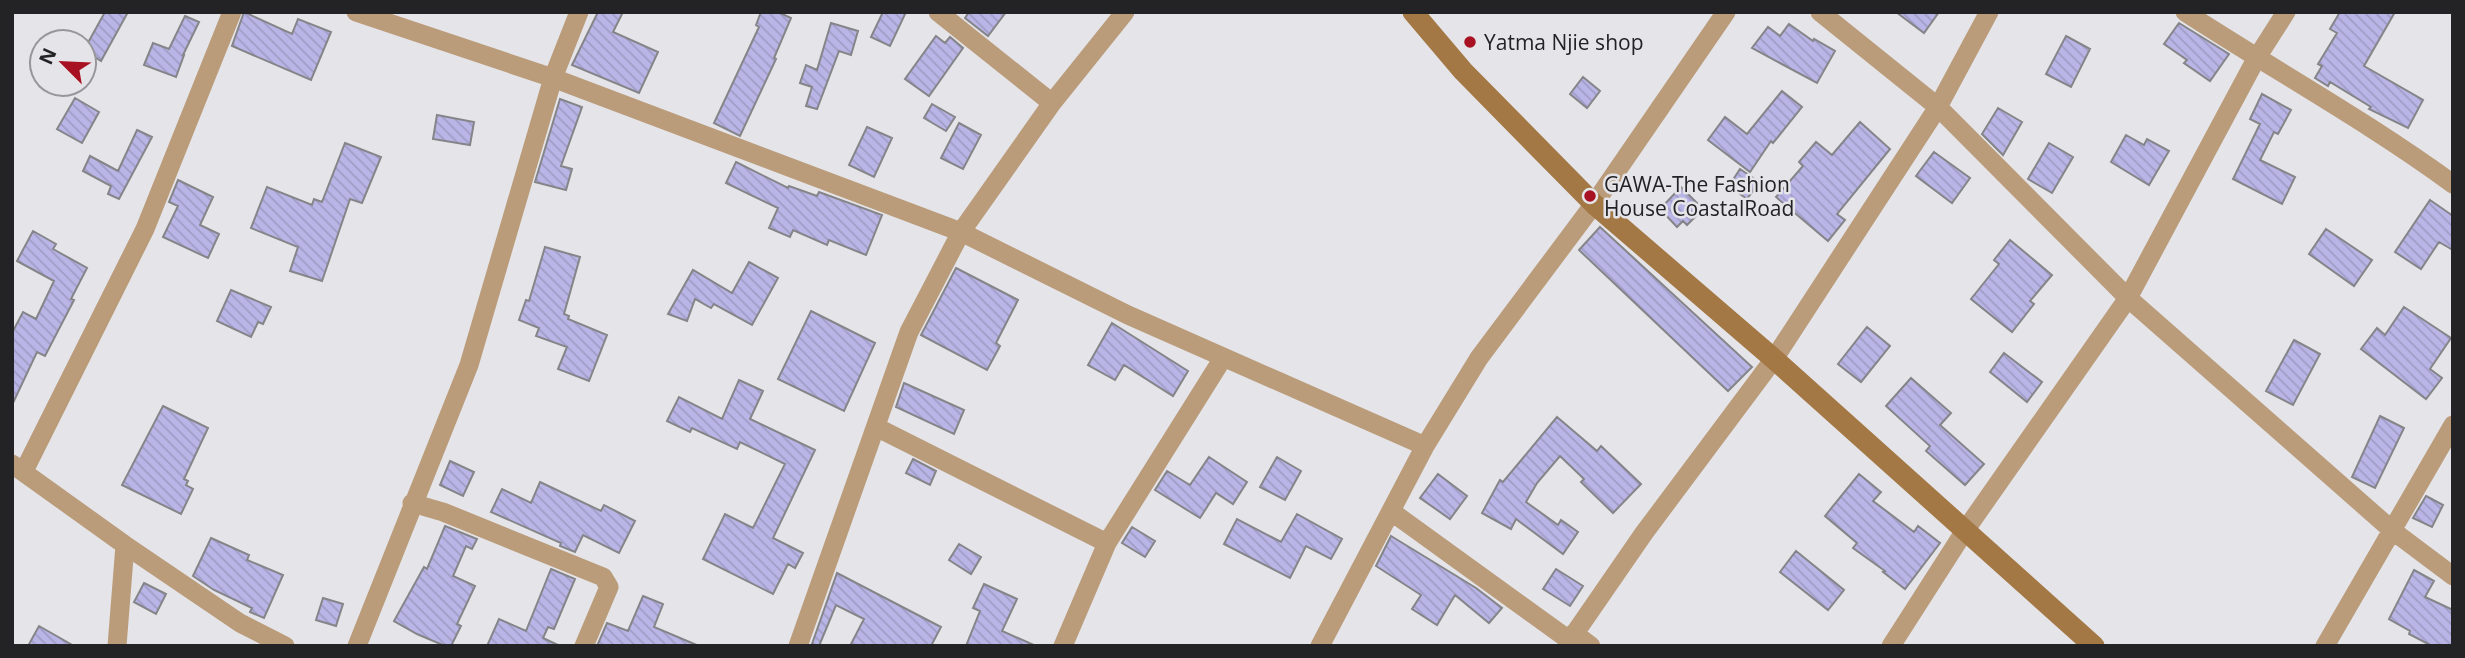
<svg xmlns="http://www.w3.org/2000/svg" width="2465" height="658" font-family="'Open Sans',sans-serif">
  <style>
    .building { fill: url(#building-back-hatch); stroke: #858589; stroke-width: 2 }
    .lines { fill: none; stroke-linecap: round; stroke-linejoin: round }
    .street { stroke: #ba9c7b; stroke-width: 19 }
    .secondary { stroke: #a47844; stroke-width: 21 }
    .poi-dot { fill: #a81122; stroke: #e5e5e9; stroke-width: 2.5 }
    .labels { text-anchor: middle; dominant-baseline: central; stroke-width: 5; stroke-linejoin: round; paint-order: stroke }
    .poi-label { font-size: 21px; fill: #232325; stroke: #e5e5e9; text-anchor: start }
  </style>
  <defs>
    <pattern id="building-back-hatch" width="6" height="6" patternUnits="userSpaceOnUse" patternTransform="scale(1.75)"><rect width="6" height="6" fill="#b9b6e7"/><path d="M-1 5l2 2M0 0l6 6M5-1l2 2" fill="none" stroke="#9f9cc6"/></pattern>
  </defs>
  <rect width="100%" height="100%" fill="#e5e5e9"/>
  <!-- building -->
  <path class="building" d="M 105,12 L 128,12 L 101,61 L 84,50 Z
    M 244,12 L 292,34 L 298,19 L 331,32 L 311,80 L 232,46 Z
    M 598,12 L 623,12 L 613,32 L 658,52 L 639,93 L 572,65 Z
    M 761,12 L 778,12 L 791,18 L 774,58 L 776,59 L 740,136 L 714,123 L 759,27 L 756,25 Z
    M 883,12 L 906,12 L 890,46 L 871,37 Z
    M 969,12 L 1006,12 L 988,36 L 965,18 Z
    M 1896,12 L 1939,12 L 1924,33 Z
    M 2340,12 L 2395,12 L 2364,66 L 2423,100 L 2408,128 L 2369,109 L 2371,107 L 2330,82 L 2328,86 L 2315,78 L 2322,66 L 2318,64 L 2337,33 L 2330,29 Z
    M 185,16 L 199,22 L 183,55 L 184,55 L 176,77 L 144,65 L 153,43 L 169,49 Z
    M 831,23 L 858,31 L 851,55 L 839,51 L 817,109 L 806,106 L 812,87 L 800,83 L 806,65 L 817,70 Z
    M 2179,23 L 2229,54 L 2210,81 L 2184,63 L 2187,60 L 2164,44 Z
    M 1789,24 L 1813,41 L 1814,39 L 1835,51 L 1817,83 L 1752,48 L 1768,27 L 1780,36 Z
    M 936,36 L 945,43 L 950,37 L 963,48 L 929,96 L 905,79 Z
    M 2066,36 L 2090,49 L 2071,87 L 2046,74 Z
    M 1583,77 L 1600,91 L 1587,108 L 1570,94 Z
    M 1782,91 L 1802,107 L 1773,143 L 1771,141 L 1750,172 L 1708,140 L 1725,117 L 1747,134 Z
    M 2262,94 L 2291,110 L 2278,134 L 2274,132 L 2260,160 L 2295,177 L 2282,204 L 2233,179 L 2260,124 L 2250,119 Z
    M 75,98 L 99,112 L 82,143 L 57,129 Z
    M 560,99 L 582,107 L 561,166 L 572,169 L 566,190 L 535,182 Z
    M 932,104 L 955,117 L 946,131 L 924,118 Z
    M 1998,108 L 2022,122 L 2003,155 L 1982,134 Z
    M 437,115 L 474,122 L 470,145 L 433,139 Z
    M 1860,122 L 1890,149 L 1837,214 L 1845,220 L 1828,241 L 1776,197 L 1803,166 L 1799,162 L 1816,142 L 1832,155 Z
    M 959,123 L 981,135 L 963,169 L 941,158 Z
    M 867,127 L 892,138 L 874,177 L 849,165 Z
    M 137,130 L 152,137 L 119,199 L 108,194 L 111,186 L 83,171 L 90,156 L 118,171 Z
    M 2126,135 L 2144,145 L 2147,139 L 2169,151 L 2149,185 L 2111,162 Z
    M 345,143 L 381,157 L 362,203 L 350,199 L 322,281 L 290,271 L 298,247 L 251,228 L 267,187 L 312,205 L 314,199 L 322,202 Z
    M 2049,143 L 2073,157 L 2052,193 L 2028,179 Z
    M 1934,152 L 1970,178 L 1952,203 L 1916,176 Z
    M 736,162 L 788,188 L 789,186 L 817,196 L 819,192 L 882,215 L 866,255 L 829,240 L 827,245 L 793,230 L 790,237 L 769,228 L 778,208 L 726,183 Z
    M 1740,169 L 1759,182 L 1747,199 L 1729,186 Z
    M 178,180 L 213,197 L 200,225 L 219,234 L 208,258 L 163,237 L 178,206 L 169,202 Z
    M 1681,187 L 1703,209 L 1687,225 L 1683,221 L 1677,227 L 1660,209 Z
    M 2430,200 L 2453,216 L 2453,250 L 2439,242 L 2421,269 L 2395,252 Z
    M 1600,227 L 1752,367 L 1728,391 L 1579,250 Z
    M 2326,229 L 2372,260 L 2354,286 L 2309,254 Z
    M 33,231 L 56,244 L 53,249 L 87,268 L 71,299 L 74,300 L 45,356 L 37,352 L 12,405 L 12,333 L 23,312 L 36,319 L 54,281 L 17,261 Z
    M 2010,240 L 2052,275 L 2030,301 L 2034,304 L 2012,332 L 1971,299 L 1999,264 L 1994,260 Z
    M 545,247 L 580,257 L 564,314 L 569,316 L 568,319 L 607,335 L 589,381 L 558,369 L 567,347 L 536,336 L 539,328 L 519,320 L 526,300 L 529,301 Z
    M 749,262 L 778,278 L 752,325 L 714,304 L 711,308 L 695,299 L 687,321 L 668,314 L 693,270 L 732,293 Z
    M 956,268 L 1018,300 L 996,343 L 1000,346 L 987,370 L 921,335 Z
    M 231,290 L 271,307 L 263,324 L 258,322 L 251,337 L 217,321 Z
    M 2404,307 L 2451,338 L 2430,369 L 2442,378 L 2426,399 L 2361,349 L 2377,328 L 2385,335 Z
    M 811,311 L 875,343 L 844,411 L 778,379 Z
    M 1112,323 L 1188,371 L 1173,396 L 1124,365 L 1115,380 L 1088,365 Z
    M 1867,327 L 1890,346 L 1861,382 L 1838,364 Z
    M 2294,340 L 2320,354 L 2293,405 L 2266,391 Z
    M 2004,353 L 2042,382 L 2027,402 L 1990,372 Z
    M 1911,378 L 1951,413 L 1940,425 L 1984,464 L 1965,485 L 1926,451 L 1930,446 L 1886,406 Z
    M 739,380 L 763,391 L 750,419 L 815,450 L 773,538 L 803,553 L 795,568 L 788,564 L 773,594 L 703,559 L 725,514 L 753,528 L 785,464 L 740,442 L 737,449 L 692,428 L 690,432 L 667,421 L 679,397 L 722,419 Z
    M 904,383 L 964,410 L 954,434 L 896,407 Z
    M 163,406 L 208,428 L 184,479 L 188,481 L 186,485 L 193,489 L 181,514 L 122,485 Z
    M 2380,416 L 2404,428 L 2375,488 L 2352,477 Z
    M 1557,417 L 1597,451 L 1601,446 L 1641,484 L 1613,513 L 1581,482 L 1584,479 L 1560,456 L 1537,483 L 1526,502 L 1558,525 L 1561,520 L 1578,532 L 1563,554 L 1516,519 L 1511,529 L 1482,513 L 1500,480 L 1503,482 Z
    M 1209,457 L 1247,482 L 1233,504 L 1216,493 L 1200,518 L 1155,490 L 1167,471 L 1190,485 Z
    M 1277,457 L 1301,471 L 1285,500 L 1260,487 Z
    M 913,459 L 936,471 L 930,485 L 906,473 Z
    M 450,461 L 474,472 L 463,496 L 440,485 Z
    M 1438,474 L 1467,496 L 1450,519 L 1420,498 Z
    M 1859,474 L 1881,492 L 1873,501 L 1914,532 L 1918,526 L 1940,543 L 1905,589 L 1883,572 L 1885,571 L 1853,548 L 1857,543 L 1825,516 Z
    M 540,482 L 601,511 L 604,505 L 635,521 L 619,553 L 583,535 L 575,552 L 560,546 L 561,543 L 491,512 L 502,489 L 531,503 Z
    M 2426,496 L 2443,505 L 2432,527 L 2413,518 Z
    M 1297,514 L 1342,539 L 1331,559 L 1306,546 L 1290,578 L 1224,544 L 1237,519 L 1281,542 Z
    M 445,526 L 477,539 L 472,549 L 466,546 L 453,576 L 475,586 L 457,624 L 461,626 L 451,646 L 445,646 L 417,634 L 394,621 L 424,567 L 427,569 Z
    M 1132,527 L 1155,541 L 1145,557 L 1122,543 Z
    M 1391,536 L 1476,588 L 1502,608 L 1489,623 L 1455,595 L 1437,625 L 1412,609 L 1421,595 L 1376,566 Z
    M 211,538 L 249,555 L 247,560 L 283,575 L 264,618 L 250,612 L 252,608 L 214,590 L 193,576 Z
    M 959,544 L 981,557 L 971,574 L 949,560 Z
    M 1796,551 L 1844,590 L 1828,610 L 1780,572 Z
    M 551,569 L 575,579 L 554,629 L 548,627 L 543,638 L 560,646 L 487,646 L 499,619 L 526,631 Z
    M 1556,569 L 1583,586 L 1570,606 L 1543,589 Z
    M 2414,570 L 2434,581 L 2425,597 L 2453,610 L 2453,646 L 2432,646 L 2409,634 L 2410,631 L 2389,619 Z
    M 837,573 L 941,627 L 931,646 L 850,646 L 864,619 L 836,605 L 819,646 L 812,644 Z
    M 144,583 L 166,594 L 156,614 L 134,602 Z
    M 984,584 L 1017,599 L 1002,631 L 1036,646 L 966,646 L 980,611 L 973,608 Z
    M 643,596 L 663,604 L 654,627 L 699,646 L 597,646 L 607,623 L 628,631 Z
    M 323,598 L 343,604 L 336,626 L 316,620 Z
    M 39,626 L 74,646 L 28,646 Z"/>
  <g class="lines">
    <!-- street -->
    <path class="street" d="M 356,12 L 553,78 L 961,232 L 1128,315 L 1425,446
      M 938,12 L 1052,103
      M 1820,12 L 1938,107 L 2128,298 L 2393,531 L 2453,576
      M 2185,12 C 2274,70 2367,121 2453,184
      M 876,427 L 1107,543
      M 12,464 L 125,545 L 240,623 L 285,646
      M 24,471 L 145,229 L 232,12
      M 412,503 L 443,512 L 603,577 L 609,587 L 584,646
      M 1392,512 L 1569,640
      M 1574,633 L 1591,646
      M 117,646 L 125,545
      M 357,646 L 469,365 L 553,78 L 579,12
      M 798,646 L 909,332 L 961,232 L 1052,103 L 1125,12
      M 1063,646 L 1107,543 L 1223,358
      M 1320,646 L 1425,446 L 1479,358 L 1594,204 L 1726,12
      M 1566,646 L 1644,533 L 1774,359 L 1938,107 L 1989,12
      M 1891,646 L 1964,532 L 2128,298 L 2256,59 L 2286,12
      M 2325,646 L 2453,425"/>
    <!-- secondary -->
    <path class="secondary" d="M 1413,12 L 1463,71 L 1594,204 L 1774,359 L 2094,646"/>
  </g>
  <!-- markers -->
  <g class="poi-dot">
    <circle cx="1470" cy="42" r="7"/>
    <circle cx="1590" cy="196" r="7"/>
  </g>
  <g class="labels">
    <!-- poi labels -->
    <g class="poi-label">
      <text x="1484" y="42">Yatma Njie shop</text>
      <text x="1604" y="184">GAWA-The Fashion<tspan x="1604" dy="24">House CoastalRoad</tspan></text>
    </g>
  </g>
  <!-- border -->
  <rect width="2465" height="658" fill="none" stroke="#232325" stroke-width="28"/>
  <!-- north arrow -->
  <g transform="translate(63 63) rotate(294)"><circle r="33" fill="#e5e5e9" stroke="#97979b" stroke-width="2"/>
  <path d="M0-5L12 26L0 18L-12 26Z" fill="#a81122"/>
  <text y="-10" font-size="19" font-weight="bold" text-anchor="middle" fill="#232325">N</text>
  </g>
</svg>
